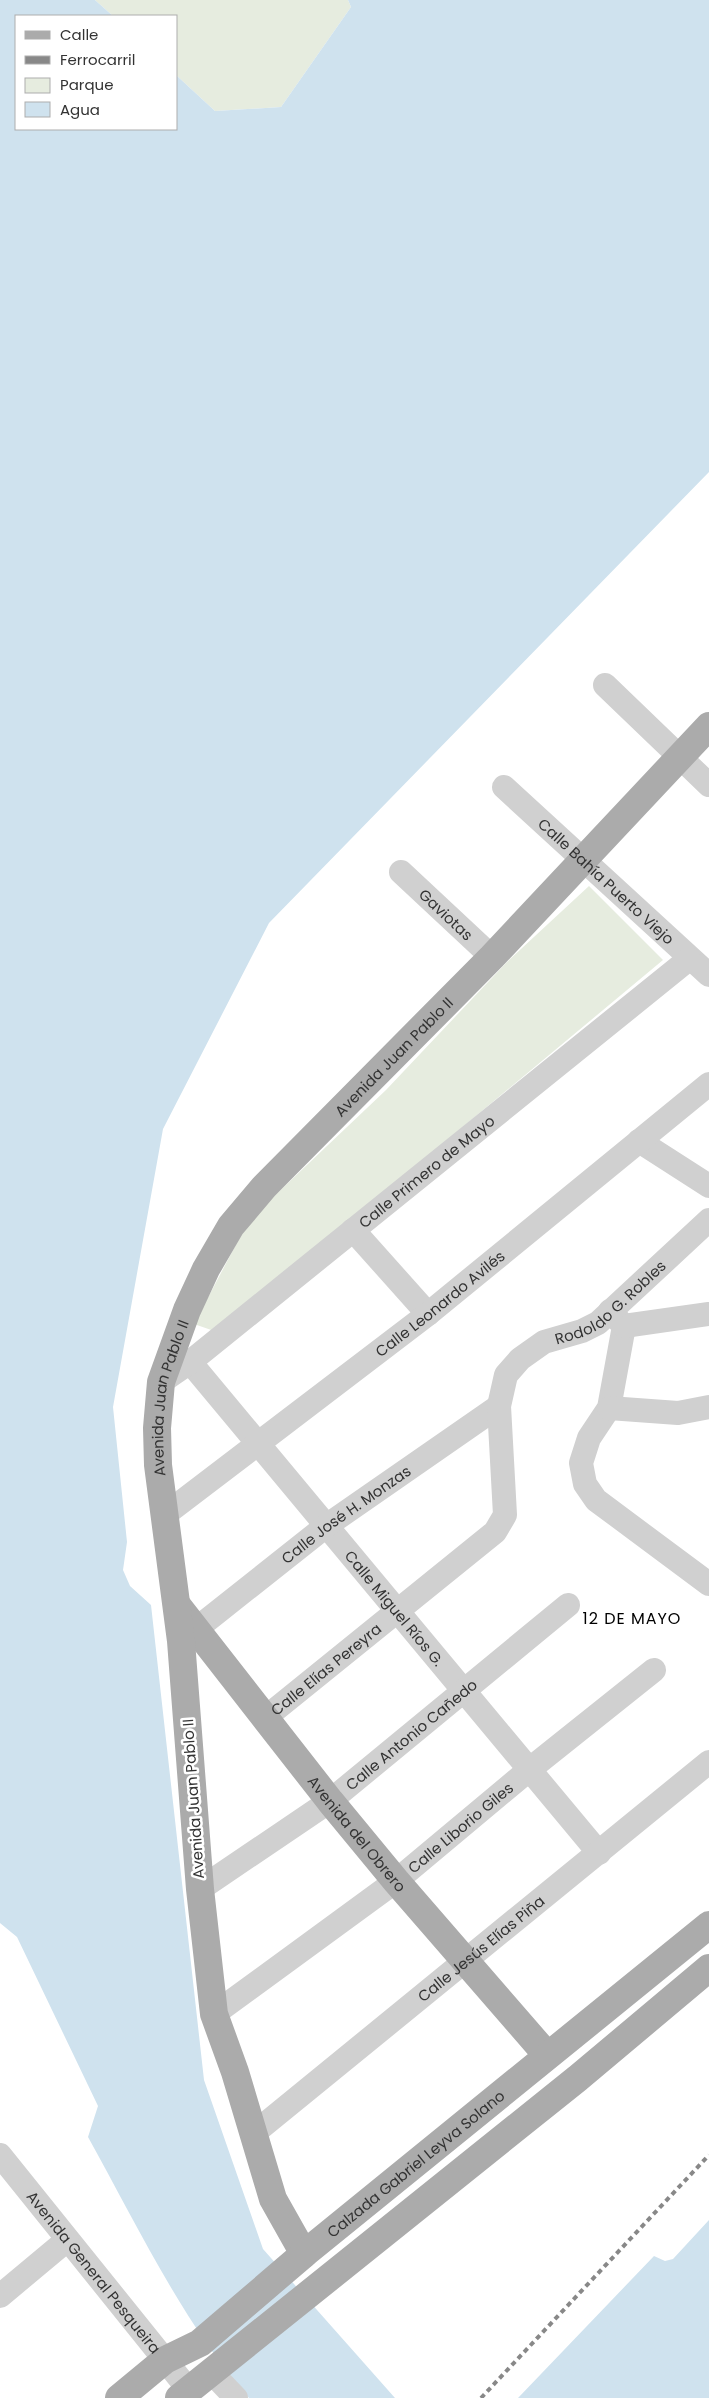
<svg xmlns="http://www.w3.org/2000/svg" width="709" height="2398" font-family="Poppins,sans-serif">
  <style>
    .green { fill: #e6ecdf }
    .water { fill: #cfe2ee }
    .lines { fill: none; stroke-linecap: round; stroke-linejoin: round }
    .minor { stroke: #d0d0d0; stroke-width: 24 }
    .major { stroke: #ababab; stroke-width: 28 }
    .rail { stroke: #888; stroke-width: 4; stroke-dasharray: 5 4; stroke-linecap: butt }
    .labels { text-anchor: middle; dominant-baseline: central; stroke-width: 5; stroke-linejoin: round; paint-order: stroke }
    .street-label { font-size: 15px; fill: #333; stroke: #fff }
    .neighbourhood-label { font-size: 16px; letter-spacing: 1px; fill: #000; stroke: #fff }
  </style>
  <rect width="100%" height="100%" fill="#fff"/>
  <!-- green -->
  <path class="green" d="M 95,0 L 348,0 L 351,7 L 281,107 L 215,111 L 176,75 L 176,16 L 113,16 Z
    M 589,886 L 663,960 L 217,1332 L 194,1324 L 249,1220 L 386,1090 L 507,962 Z"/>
  <!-- water -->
  <path class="water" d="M 0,0 L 95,0 L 113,16 L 16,16 L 16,129 L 176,129 L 176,75 L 215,111 L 281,107 L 351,7 L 348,0 L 709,0 L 709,472 L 269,923 L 163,1129 L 113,1407 L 127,1542 L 123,1570 L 130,1586 L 151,1605 L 204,2080 L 263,2249 L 395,2398 L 249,2398 C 184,2325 136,2223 88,2137 L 98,2106 L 17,1937 L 0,1923 Z
    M 709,2220 L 709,2398 L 518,2398 L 654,2256 L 665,2261 L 673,2259 Z"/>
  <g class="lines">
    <!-- minor -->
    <g class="minor">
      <path d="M 605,685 L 709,785"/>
      <path id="s1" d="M 504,787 L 709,975"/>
      <path id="s2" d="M 401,872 L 492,957"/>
      <path d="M 639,1141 L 709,1186"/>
      <path d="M 353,1230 L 428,1314"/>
      <path d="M 610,1311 L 624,1326 L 609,1408 L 589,1438 L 581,1463 L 585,1484 L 596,1500 L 709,1584"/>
      <path d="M 624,1326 L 709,1314"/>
      <path id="s3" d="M 190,1362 L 599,1853"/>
      <path id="s4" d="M 161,1382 L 190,1362 L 689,959"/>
      <path d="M 609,1408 L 678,1413 L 709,1407"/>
      <path id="s5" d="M 163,1516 L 428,1314 L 709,1084"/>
      <path id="s6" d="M 181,1641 L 326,1526 L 499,1406"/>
      <path id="s7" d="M 265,1718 L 495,1532 L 505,1515 L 499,1406 L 506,1375 L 520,1359 L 544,1342 L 582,1331 L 598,1323 L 709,1220"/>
      <path id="s8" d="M 200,1889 L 330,1801 L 568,1605"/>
      <path id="s9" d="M 214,2014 L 396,1881 L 530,1769 L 654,1670"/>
      <path id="s10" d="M 253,2134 L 709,1762"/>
      <path id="s11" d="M 0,2155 L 189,2390"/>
      <path d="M 0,2296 L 67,2240"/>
      <path d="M 212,2373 L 236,2398"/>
    </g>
    <!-- major -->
    <g class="major">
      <path id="s12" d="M 177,1605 L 330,1801 L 396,1881 L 547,2055"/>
      <path id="s13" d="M 304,2254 L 273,2199 L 235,2072 L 214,2014 L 200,1889 L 181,1641 L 158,1465 L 157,1428 L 161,1382 L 187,1310 L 206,1269 L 231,1226 L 264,1187 L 492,957 L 709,726"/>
      <path id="s14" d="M 119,2398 L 165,2360 L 200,2343 L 304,2254 L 709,1925"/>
      <path d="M 179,2398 L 578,2078 L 709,1968"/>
    </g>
    <!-- rail -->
    <path class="rail" d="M 481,2398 L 709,2155"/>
  </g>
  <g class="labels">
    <!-- street labels -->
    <g class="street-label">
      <text stroke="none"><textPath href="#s1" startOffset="139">Calle Bahía Puerto Viejo</textPath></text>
      <text stroke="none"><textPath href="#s2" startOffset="62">Gaviotas</textPath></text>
      <text stroke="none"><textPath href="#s13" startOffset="1299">Avenida Juan Pablo II</textPath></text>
      <text stroke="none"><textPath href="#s4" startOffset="339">Calle Primero de Mayo</textPath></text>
      <text stroke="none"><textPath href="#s7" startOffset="586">Rodoldo G. Robles</textPath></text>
      <text stroke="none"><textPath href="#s5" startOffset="349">Calle Leonardo Avilés</textPath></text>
      <text stroke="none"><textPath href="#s13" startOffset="878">Avenida Juan Pablo II</textPath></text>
      <text stroke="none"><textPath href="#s6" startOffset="208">Calle José H. Monzas</textPath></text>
      <text stroke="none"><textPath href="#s3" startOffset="320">Calle Miguel Ríos G.</textPath></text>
      <text stroke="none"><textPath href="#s7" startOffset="78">Calle Elías Pereyra</textPath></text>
      <text stroke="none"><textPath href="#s8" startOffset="262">Calle Antonio Cañedo</textPath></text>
      <text transform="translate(193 1799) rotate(-94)">Avenida Juan Pablo II</text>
      <text stroke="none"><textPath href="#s9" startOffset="309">Calle Liborio Giles</textPath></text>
      <text stroke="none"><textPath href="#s12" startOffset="291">Avenida del Obrero</textPath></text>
      <text stroke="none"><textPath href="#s10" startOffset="294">Calle Jesús Elías Piña</textPath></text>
      <text stroke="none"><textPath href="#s14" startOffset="379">Calzada Gabriel Leyva Solano</textPath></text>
      <text stroke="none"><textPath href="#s11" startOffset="150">Avenida General Pesqueira</textPath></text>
    </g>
    <!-- neighbourhood labels -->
    <g class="neighbourhood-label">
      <text x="632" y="1618">12 DE MAYO</text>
    </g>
  </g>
  <!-- legend -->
  <rect x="15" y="15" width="162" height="115" fill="#ffffff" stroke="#adadad"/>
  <rect x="25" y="31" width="25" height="8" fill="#ababab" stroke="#adadad"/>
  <text x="60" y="40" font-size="15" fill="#333333">Calle</text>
  <rect x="25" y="56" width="25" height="8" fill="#888888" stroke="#adadad"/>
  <text x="60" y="65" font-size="15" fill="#333333">Ferrocarril</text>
  <rect x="25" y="78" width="25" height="15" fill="#e6ecdf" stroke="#adadad"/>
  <text x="60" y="90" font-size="15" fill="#333333">Parque</text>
  <rect x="25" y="102" width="25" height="15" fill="#cfe2ee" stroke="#adadad"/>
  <text x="60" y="115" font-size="15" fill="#333333">Agua</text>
</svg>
